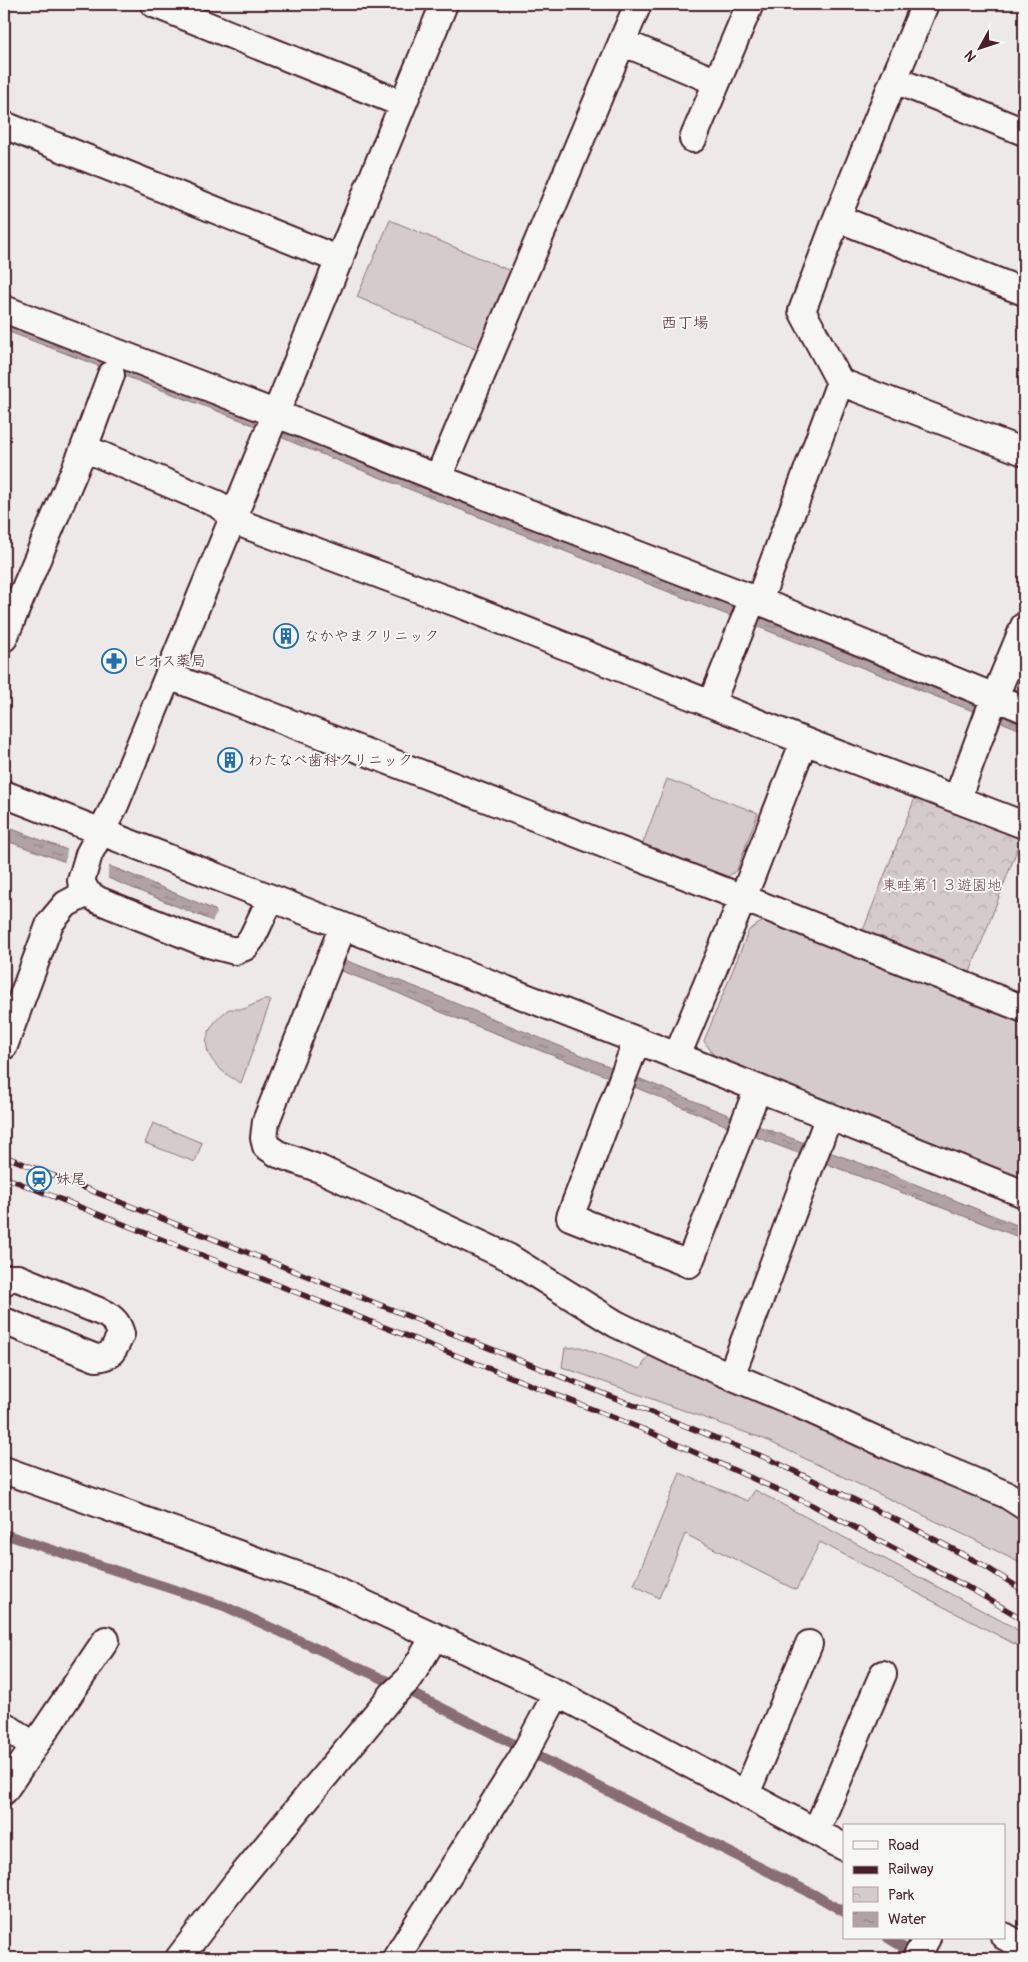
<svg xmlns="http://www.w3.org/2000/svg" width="1028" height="1962" font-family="Pangolin,'Klee One',sans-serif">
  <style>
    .grass { fill: #d4cbca; stroke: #8f757a }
    .park { fill: url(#park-crowns); stroke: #8f757a }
    .water { fill: url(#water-ripples); stroke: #886e73 }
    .pier { fill: #ece9e6 }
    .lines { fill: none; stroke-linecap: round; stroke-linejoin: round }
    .stream { stroke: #886e73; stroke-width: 10 }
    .minor-casing { stroke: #4a1f2b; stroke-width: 30 }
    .minor { stroke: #f6f6f2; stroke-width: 26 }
    .rail-casing { stroke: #4a1f2b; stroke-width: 5.5 }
    .rail { stroke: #f6f6f2; stroke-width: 4; stroke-dasharray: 11; stroke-linecap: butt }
    .labels { text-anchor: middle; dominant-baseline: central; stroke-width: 4; stroke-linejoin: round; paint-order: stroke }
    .poi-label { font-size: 15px; fill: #4a1f2b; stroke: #f6f6f2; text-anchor: start }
    .park-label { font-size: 15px; fill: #6c4a53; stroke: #f6f6f2 }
    .neighbourhood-label { font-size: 16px; fill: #4a1f2b; stroke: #f6f6f2 }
  </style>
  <defs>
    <pattern id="park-crowns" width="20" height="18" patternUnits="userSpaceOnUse" patternTransform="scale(1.25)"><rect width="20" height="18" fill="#d4cbca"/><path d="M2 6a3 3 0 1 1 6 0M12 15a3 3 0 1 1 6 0" fill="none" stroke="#b8aeae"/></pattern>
    <pattern id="water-ripples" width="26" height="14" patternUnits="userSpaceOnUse" patternTransform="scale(1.25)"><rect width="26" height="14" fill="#b1a2a3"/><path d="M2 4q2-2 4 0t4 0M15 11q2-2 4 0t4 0" fill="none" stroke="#928385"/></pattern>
  </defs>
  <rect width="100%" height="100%" fill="#ece9e6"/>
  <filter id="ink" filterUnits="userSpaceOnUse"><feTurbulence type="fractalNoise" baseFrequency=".02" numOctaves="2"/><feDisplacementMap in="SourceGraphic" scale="10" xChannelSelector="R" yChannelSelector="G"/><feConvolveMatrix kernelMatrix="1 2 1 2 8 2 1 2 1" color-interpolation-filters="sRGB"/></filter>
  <g filter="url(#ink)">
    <!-- grass -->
    <path class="grass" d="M 390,220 L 513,272 L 480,350 L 357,297 Z
      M 667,779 L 758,813 L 737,870 L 722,881 L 640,851 Z
      M 763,921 L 1024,1021 L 1024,1181 L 718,1061 L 704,1041 L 749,930 Z
      M 263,1000 L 271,1000 L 241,1083 C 204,1064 192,1036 229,1009 L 244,1009 Z
      M 153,1123 L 202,1143 L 195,1162 L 145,1143 Z
      M 580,1347 L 640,1369 L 653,1350 L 1024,1517 L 1024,1565 L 971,1538 L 764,1439 L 562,1367 L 565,1348 Z
      M 680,1473 L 748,1501 L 755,1490 L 1013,1627 L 1024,1635 L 1024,1649 L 820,1542 L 796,1590 L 685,1534 L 659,1598 L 634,1585 Z"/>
    <!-- park -->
    <path class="park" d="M 916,795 L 1022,837 L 969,975 L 862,933 Z"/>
    <!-- water -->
    <path class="water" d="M 4,320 L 724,601 L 1024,721 L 1024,731 L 572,554 L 306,448 L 246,422 L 4,330 Z
      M 4,826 L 125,872 L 217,911 L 418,988 L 733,1117 L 890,1174 L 1024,1228 L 1024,1239 L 727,1126 L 637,1088 L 443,1013 L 389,989 L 259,940 L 91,871 L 4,840 Z"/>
    <!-- pier -->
    <path class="pier" d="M 67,848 L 110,865 L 108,870 L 108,879 L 63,864 L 66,858 Z
      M 215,908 L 295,939 L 347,960 L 335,971 L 212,922 L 217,913 Z"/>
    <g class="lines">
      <!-- stream -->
      <path class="stream" d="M 4,1534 L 224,1606 L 396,1685 L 815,1895 L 844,1912
        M 888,1938 L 916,1955"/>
      <defs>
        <path id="minor" d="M 154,4 L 403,104
          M 925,4 L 837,218 L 802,311 L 840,382 L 1024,452
          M 622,42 L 717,82
          M 895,80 L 1024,132
          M 4,125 L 340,260
          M 693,139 L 750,4
          M 837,218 L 1024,292
          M 4,309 L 277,414 L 438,478 L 759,601 L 1024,709
          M 84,448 L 217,504 L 245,525 L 462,605 L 804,741 L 1024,825
          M 438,478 L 638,4
          M 759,601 L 840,382
          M 4,638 L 84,448 L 111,375
          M 169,676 L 743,898 L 1024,1009
          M 711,704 L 753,598
          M 4,794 L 677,1056 L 1024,1194
          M 957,799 L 992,704 L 1024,626
          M 271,898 L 252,938 L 245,947 L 235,951 L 208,944 L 98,900 L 87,893 L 81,881 L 89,854 L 115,805 L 444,4
          M 343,926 L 266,1121 L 264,1138 L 266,1146 L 278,1154 L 320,1169 L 508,1257 L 616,1324 L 674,1352 L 800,1405 L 890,1446 L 1007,1495 L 1024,1506
          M 637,1040 L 570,1217 L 689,1264 L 758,1088
          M 4,1046 L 50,923 L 66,904 L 87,893
          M 677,1056 L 743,898 L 804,741
          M 4,1282 L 8,1278 L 18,1278 L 106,1314 C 115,1320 118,1324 121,1334 C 114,1348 113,1357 96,1358 L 4,1321
          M 731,1376 L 829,1116
          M 4,1470 L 322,1584 L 557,1693 L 844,1847
          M 4,1725 L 34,1746
          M 4,1791 L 106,1640
          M 746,1794 L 809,1644
          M 816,1832 L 883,1674
          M 1004,1936 L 1024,1947
          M 179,1958 L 237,1882 L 392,1695 L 409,1679 L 435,1636
          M 396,1958 L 522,1758 L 557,1693
          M 916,1958 L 927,1938"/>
      </defs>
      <!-- minor casing -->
      <use href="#minor" class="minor-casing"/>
      <!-- minor -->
      <use href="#minor" class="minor"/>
      <defs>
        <path id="rail" d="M 4,1156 L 769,1459 L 909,1526 L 983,1565 L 1024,1591
          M 4,1177 L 645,1430 L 816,1507 L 971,1589 L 1024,1620"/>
      </defs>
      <!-- rail casing -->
      <use href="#rail" class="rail-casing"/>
      <!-- rail -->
      <use href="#rail" class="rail"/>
    </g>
  </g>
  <!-- icons -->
  <defs>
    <symbol id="building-ring" viewBox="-11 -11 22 22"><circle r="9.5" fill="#f6f6f2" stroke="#1f6fb2" stroke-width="1.5"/><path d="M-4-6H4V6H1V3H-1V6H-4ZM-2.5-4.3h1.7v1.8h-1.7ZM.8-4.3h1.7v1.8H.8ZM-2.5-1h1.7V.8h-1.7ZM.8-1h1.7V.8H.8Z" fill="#1f6fb2"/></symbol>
    <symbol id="pharmacy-ring" viewBox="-11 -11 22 22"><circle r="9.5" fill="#f6f6f2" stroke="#1f6fb2" stroke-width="1.5"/><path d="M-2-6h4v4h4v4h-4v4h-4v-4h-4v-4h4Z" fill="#1f6fb2"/></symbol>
    <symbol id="station-ring" viewBox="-11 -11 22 22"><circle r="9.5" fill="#f6f6f2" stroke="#1f6fb2" stroke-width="1.5"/><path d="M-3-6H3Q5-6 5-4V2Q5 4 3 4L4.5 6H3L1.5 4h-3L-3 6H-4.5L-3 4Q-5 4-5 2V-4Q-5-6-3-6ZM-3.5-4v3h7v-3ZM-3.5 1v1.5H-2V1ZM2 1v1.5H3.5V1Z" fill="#1f6fb2"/></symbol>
  </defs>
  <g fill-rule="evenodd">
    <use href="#building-ring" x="272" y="622" width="28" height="28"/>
    <use href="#pharmacy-ring" x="100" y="647" width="28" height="28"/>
    <use href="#building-ring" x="216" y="746" width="28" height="28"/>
    <use href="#station-ring" x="25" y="1165" width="28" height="28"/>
  </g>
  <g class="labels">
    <!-- poi labels -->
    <g class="poi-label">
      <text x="304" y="636">なかやまクリニック</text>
      <text x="132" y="661">ビオス薬局</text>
      <text x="248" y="760">わたなべ歯科クリニック</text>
      <text x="56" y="1179">妹尾</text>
    </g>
    <!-- park labels -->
    <g class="park-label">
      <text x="942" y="885">東畦第１３遊園地</text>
    </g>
    <!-- neighbourhood labels -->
    <g class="neighbourhood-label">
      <text x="685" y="323">西丁場</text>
    </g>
  </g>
  <!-- margin -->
  <rect width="1028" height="1962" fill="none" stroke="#f6f6f2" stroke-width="20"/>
  <rect x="10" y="10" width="1008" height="1942" fill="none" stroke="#4a1f2b" stroke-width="2" filter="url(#ink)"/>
  <!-- legend -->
  <rect x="843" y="1824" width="162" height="115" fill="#f6f6f2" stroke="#b1a0a2"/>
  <rect x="853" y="1841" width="25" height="8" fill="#f6f6f2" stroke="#b1a0a2"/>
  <text x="888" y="1850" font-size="15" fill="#4a1f2b">Road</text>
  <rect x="853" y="1866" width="25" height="8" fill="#4a1f2b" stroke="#b1a0a2"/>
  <text x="888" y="1874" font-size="15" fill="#4a1f2b">Railway</text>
  <rect x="853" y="1887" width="25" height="15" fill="url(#park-crowns)" stroke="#b1a0a2"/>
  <text x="888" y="1900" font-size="15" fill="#4a1f2b">Park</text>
  <rect x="853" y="1912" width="25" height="15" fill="url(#water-ripples)" stroke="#b1a0a2"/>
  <text x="888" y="1924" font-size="15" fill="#4a1f2b">Water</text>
  <!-- north arrow -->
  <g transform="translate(980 48) rotate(230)" stroke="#f6f6f2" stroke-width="4" paint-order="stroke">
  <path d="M0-4L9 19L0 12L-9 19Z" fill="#4a1f2b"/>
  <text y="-8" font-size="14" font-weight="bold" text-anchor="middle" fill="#4a1f2b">N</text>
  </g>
</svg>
